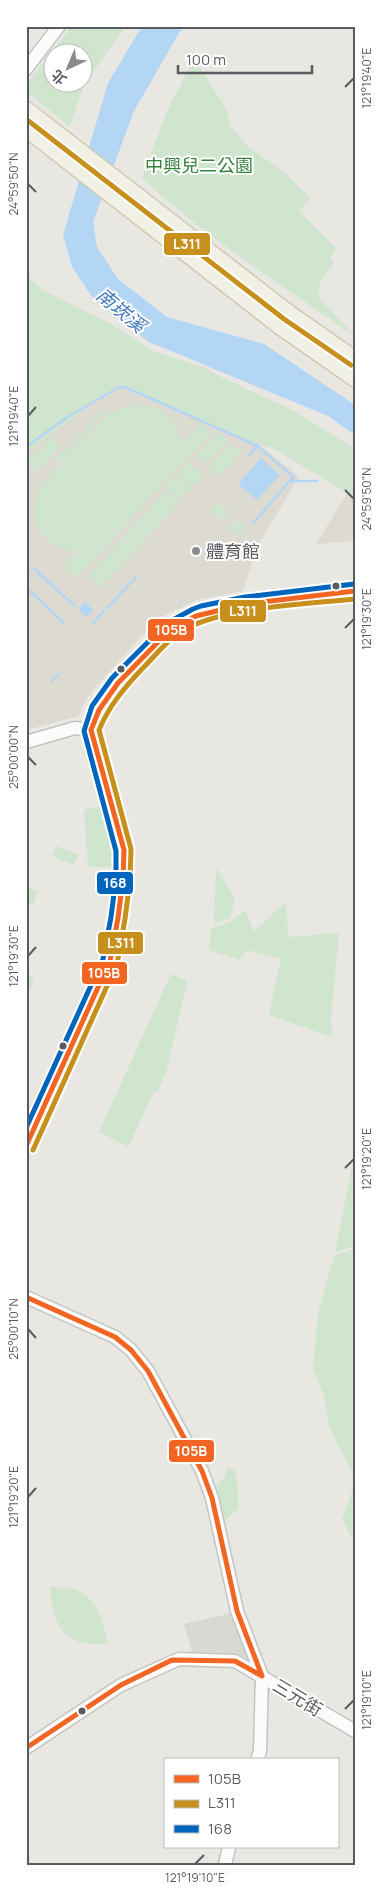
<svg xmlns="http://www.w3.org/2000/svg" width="381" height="1891" font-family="Manrope,'Noto Sans TC',sans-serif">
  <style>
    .industrial { fill: #d9d8d3 }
    .education { fill: #dcdad1 }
    .green { fill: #d0e5ce; fill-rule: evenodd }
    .water { fill: #b4d6f5 }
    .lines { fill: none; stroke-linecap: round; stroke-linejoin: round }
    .stream { stroke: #b4d6f5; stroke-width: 2.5 }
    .minor-casing { stroke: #c4c4c3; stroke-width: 15 }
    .major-casing { stroke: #d0c9b0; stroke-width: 18 }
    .minor { stroke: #fcfbfb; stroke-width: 12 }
    .major { stroke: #f0f0e5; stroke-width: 15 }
    .bus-1-casing { stroke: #fff; stroke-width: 9 }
    .bus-2-casing { stroke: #fff; stroke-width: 9 }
    .bus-3-casing { stroke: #fff; stroke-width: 9 }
    .bus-1 { stroke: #f26522; stroke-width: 5 }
    .bus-2 { stroke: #c7901d; stroke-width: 5 }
    .bus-3 { stroke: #0065bd; stroke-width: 5 }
    .ticks { fill: none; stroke: #585b60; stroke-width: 2 }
    .poi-dot { fill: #8a8c8e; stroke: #fff; stroke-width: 2 }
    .bus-dot { fill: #585b60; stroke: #fff; stroke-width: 2 }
    .labels { text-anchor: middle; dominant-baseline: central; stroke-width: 4; stroke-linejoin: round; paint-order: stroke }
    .park-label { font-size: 18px; fill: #36823d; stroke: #fff }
    .poi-label { font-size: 18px; fill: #585b60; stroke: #fff; text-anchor: start }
    .street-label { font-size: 18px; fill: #585b60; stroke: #fff }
    .water-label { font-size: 19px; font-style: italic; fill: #4278be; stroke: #fff }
    .line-badge { stroke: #fff; stroke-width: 2 }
    .badge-label { font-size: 14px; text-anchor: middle; font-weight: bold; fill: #fff }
    .neatline { fill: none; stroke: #585b60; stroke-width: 2 }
    .ticks-label { font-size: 12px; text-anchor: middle; fill: #585b60 }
  </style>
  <rect width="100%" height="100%" fill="#e8e7e2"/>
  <!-- industrial -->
  <path class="industrial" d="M 232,1613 L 254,1664 L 237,1653 L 192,1652 L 184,1624 Z"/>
  <!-- education -->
  <path class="education" d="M 120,385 L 260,445 L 299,477 L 257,546 L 243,591 L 197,600 L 163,616 L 147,630 L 93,690 L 84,703 L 79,716 L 26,730 L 26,442 Z
    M 348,492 L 355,497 L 355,541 L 316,544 Z"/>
  <!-- green -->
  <path class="green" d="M 72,26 L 126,26 L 84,84 L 70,127 L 26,91 L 26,85 ZM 52,52 L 82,52 L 82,82 L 52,82 Z
    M 194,59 L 226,108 L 231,127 L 248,147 L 283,171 L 310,198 L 299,211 L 336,248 L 330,259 L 334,263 L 321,280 L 318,297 L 355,336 C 282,286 207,238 142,178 L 166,113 Z
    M 26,275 L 42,290 L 113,325 L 155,352 L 205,368 L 225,379 L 292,410 L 349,445 L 355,449 L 355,497 L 272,448 L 260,445 L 120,385 L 97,398 L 69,422 L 26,453 Z
    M 135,405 C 162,406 177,416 182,444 L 201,423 L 212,432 L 76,578 L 64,566 L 78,551 C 53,552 30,528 35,502 C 38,486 50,476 61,464 L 55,458 L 62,450 L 64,451 L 103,409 L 106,412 L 67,454 L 68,456 L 109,413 L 121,408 Z
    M 218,432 L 228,441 L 206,464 L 197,455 Z
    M 51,438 L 60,447 L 35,473 L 26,463 Z
    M 231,444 L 241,453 L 219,476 L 209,467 Z
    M 189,462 L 204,476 L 193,487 L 178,473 Z
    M 177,475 L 192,488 L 180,501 L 165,487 Z
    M 166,491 L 179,503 L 101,588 L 88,576 Z
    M 218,502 L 231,514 L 223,522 L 210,511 Z
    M 236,519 L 247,529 L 240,537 L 229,527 Z
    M 102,806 L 115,858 L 112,867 L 88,867 L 84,810 Z
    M 56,846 L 78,855 L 74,865 L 52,856 Z
    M 216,868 L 235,898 L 230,919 L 214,923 Z
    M 26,887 L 38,892 L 33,905 L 26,902 Z
    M 285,903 L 289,937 L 339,933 L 331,1019 L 332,1037 L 269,1015 L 281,959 L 247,950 L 240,960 L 209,950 L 211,929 L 231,921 L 245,910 L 254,931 Z
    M 26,974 L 33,977 L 33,983 L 26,999 Z
    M 171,974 L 187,981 L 167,1070 L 157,1093 L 154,1092 L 128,1147 L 99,1132 Z
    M 355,1150 L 355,1244 L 354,1246 L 335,1253 Z
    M 354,1249 L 355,1478 L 329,1427 L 324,1396 L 313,1369 L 318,1313 L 334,1256 Z
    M 227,1467 L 236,1471 L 239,1508 L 224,1521 L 214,1489 L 225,1476 Z
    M 355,1483 L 355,1544 L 342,1519 Z
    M 51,1586 C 59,1588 67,1588 75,1590 C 98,1597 104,1623 108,1644 C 101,1644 92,1645 84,1643 C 58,1638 49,1610 51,1586 Z"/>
  <!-- water -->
  <path class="water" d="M 142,26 L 183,26 L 134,111 L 93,222 L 97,247 L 118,279 L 167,317 L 264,344 L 355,405 L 355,435 L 328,416 L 149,342 L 95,301 L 72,267 L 63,235 L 108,83 Z
    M 261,458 L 280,475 L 257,500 L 238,484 Z
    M 85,602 L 93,610 L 86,617 L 78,609 Z"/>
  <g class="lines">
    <!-- stream -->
    <path class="stream" d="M 26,447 L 66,418 L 119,387 L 125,387 L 258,446 L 293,477 L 290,481 L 317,481
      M 250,454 L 258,446
      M 253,523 L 290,481
      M 34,569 L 75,606
      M 26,576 L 30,572
      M 26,588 L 44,604
      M 45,605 L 64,623
      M 107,608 L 136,577
      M 93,623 L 104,611
      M 26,626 L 27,627
      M 26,638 L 27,637
      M 52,681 L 58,674"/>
    <defs>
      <path id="minor" d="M 26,69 L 59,26
        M 26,742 L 75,728 L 91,730
        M 26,1147 L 110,961 L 118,918 L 123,879 L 124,850 L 91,730 L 99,710 L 118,683 L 157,643 L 173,628 L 196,616 L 203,613 L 246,604 L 355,591
        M 26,1297 L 115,1337 L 131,1350 L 148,1371 L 186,1441 L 202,1471 L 212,1498 L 237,1611 L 262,1676 L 260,1751 L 257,1760
        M 26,1748 L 121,1685 L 179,1659 L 235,1661 L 355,1731
        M 225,1865 L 229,1847"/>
      <path id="major" d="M 26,109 L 289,313 L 355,359
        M 26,129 L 279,326 L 355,379"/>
    </defs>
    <!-- minor casing -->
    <use href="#minor" class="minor-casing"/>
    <!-- major casing -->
    <use href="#major" class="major-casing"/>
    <!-- minor -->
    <use href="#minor" class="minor"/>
    <!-- major -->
    <use href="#major" class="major"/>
    <defs>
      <path id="bus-1" d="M 26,1146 L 110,961 L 118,918 L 123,879 L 124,850 L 91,730 L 99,710 L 118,683 L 157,643 L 173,628 L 196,616 L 246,604 L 355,591
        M 26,1297 L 115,1337 L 131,1350 L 148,1371 L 202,1471 L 212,1498 L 237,1611 L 262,1676
        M 26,1748 L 121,1685 L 172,1660 L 235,1661 L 262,1676"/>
      <path id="bus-2" d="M 26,119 L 284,319 L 351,365
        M 33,1150 L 117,964 L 125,919 L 130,880 L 131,849 L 99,730 C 109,706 124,688 142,669 C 153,658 164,644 177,634 C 215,607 308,604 355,599"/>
      <path id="bus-3" d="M 26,1128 L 103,959 L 111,917 L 116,878 L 116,851 L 84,731 L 92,706 L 112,678 L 152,638 L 169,622 L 193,609 L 201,606 L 245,597 L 354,584"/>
    </defs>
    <!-- bus-1 casing -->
    <use href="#bus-1" class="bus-1-casing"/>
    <!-- bus-2 casing -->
    <use href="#bus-2" class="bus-2-casing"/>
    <!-- bus-3 casing -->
    <use href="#bus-3" class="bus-3-casing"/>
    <!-- bus-1 -->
    <use href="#bus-1" class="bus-1"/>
    <!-- bus-2 -->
    <use href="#bus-2" class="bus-2"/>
    <!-- bus-3 -->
    <use href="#bus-3" class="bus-3"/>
  </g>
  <!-- ticks -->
  <path class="ticks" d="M 345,87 L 354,78M 28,184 L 36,192M 28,416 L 36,407M 345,490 L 354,499M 345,628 L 354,619M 28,757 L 36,765M 28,956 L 36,947M 345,1168 L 354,1159M 28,1329 L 36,1338M 28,1497 L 36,1488M 345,1709 L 354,1700M 195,1864 L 204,1855"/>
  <!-- markers -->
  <circle class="poi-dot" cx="196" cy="551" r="5"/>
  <g class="bus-dot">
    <circle cx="336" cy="586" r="4.5"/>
    <circle cx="121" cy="669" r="4.5"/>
    <circle cx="63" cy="1046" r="4.5"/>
    <circle cx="82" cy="1711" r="4.5"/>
  </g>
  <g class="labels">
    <!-- park labels -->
    <g class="park-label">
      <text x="199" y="165">中興兒二公園</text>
    </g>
    <!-- poi labels -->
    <g class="poi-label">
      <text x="206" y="551">體育館</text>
    </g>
    <!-- street labels -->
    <g class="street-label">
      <text transform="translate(298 1697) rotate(31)">三元街</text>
    </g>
    <!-- water labels -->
    <g class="water-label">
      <text transform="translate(121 310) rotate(40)">南崁溪</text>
    </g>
  </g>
  <g class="line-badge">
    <rect x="163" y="232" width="48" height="24" rx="5" fill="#c7901d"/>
    <rect x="219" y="599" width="48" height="24" rx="5" fill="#c7901d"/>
    <rect x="147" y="618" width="48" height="24" rx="5" fill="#f26522"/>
    <rect x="96" y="871" width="38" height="24" rx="5" fill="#0065bd"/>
    <rect x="97" y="931" width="47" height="24" rx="5" fill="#c7901d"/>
    <rect x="81" y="961" width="47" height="24" rx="5" fill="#f26522"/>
    <rect x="168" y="1439" width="47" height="24" rx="5" fill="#f26522"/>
  </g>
  <g class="badge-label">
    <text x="187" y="249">L311</text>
    <text x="243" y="616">L311</text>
    <text x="171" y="635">105B</text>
    <text x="115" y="888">168</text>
    <text x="121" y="948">L311</text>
    <text x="104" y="978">105B</text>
    <text x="191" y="1456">105B</text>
  </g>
  <!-- border -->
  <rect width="381" height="1891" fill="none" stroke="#ffffff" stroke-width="55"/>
  <!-- legend -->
  <rect x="164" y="1758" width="175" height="90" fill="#ffffff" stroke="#bcbdbf"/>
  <rect x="174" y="1775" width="25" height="8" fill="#f26522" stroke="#bcbdbf"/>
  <text x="208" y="1784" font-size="15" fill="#585b60">105B</text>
  <rect x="174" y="1800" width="25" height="8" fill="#c7901d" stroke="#bcbdbf"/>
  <text x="208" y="1808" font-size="15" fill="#585b60">L311</text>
  <rect x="174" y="1825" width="25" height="8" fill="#0065bd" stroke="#bcbdbf"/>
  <text x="208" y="1834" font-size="15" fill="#585b60">168</text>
  <!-- north arrow -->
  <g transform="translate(68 68) rotate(224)"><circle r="24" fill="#ffffff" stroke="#bcbdbf"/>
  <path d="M0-4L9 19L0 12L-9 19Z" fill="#8a8c8e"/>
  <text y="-8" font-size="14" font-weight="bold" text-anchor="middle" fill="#585b60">北</text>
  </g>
  <!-- scale -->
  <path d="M178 65v8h134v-8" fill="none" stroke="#585b60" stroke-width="2.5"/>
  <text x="186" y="65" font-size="15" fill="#585b60" stroke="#ffffff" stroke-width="4" paint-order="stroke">100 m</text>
  <rect x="28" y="28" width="326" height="1836" class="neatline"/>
  <g class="ticks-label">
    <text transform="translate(367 78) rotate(-90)" y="4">121°19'40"E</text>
    <text transform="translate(14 184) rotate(-90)" y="4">24°59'50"N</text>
    <text transform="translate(14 416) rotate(-90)" y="4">121°19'40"E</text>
    <text transform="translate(367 499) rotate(-90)" y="4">24°59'50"N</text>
    <text transform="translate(367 619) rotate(-90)" y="4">121°19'30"E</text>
    <text transform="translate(14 757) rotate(-90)" y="4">25°00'00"N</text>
    <text transform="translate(14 956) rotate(-90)" y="4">121°19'30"E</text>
    <text transform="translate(367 1159) rotate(-90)" y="4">121°19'20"E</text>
    <text transform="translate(14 1329) rotate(-90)" y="4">25°00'10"N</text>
    <text transform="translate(14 1497) rotate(-90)" y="4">121°19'20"E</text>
    <text transform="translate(367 1700) rotate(-90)" y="4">121°19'10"E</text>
    <text x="195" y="1882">121°19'10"E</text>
  </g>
</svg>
